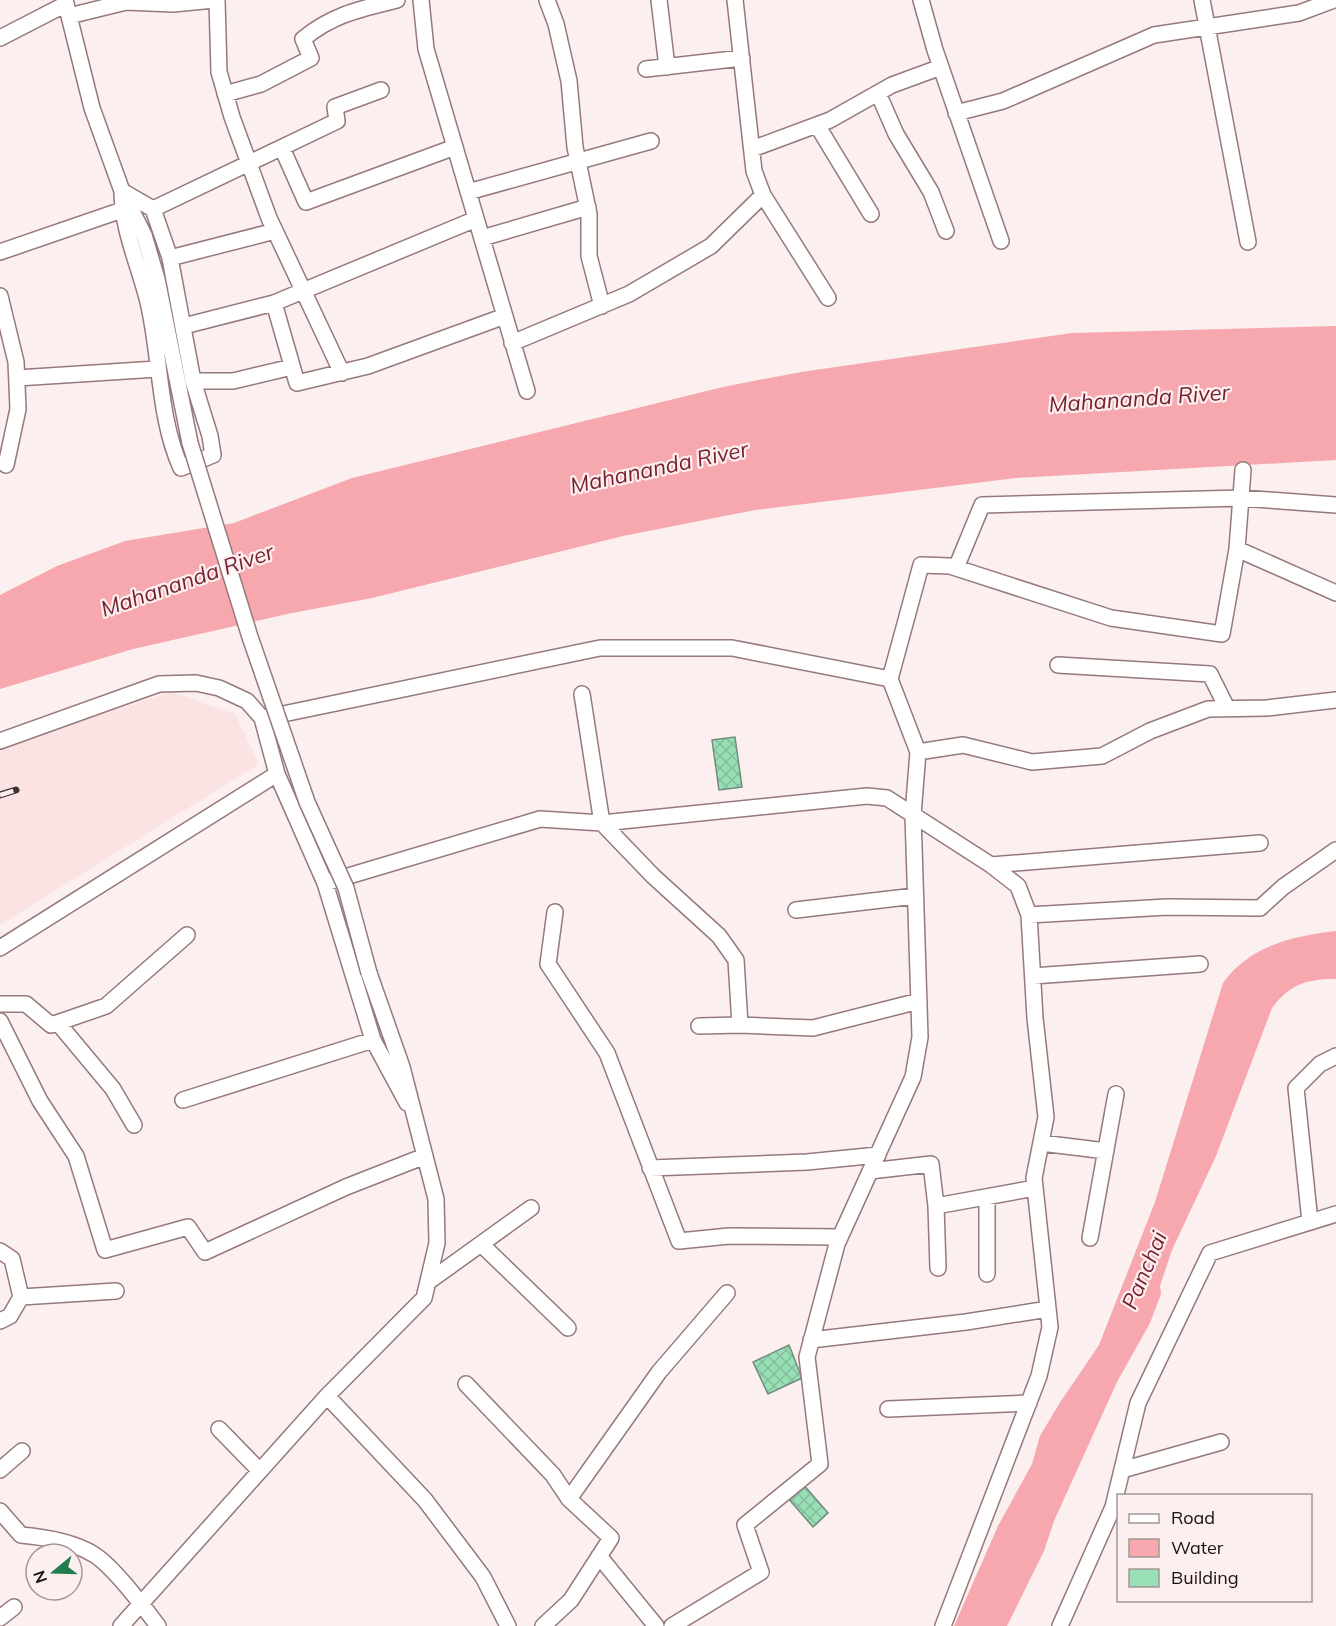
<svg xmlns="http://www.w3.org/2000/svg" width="1336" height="1626" font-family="Mulish,sans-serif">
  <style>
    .built { fill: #fbe2e3 }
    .water { fill: #f6a8ae }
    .building { fill: url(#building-cross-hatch); stroke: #738c7d; stroke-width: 1.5 }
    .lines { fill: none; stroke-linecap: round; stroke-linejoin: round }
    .minor-casing { stroke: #96797a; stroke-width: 18 }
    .minor { stroke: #fff; stroke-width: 15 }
    .rail-casing { stroke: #3f3434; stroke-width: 7 }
    .rail { stroke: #fcefef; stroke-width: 4.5; stroke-dasharray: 14; stroke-linecap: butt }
    .minor-bridge-casing { stroke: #96797a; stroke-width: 18; stroke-linecap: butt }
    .minor-bridge { stroke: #fff; stroke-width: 15 }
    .labels { text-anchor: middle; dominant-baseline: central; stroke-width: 4.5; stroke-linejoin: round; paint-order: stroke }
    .water-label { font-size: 22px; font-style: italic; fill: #771e2f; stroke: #fcefef }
  </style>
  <defs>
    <pattern id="building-cross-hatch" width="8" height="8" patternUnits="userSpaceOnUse" patternTransform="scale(1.5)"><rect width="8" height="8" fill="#98dfb5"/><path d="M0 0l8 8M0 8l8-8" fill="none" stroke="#82be9b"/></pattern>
  </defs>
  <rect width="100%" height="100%" fill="#fcefef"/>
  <!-- built -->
  <path class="built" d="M 171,692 L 235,714 L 259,764 L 0,925 L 0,748 Z"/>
  <!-- water -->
  <path class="water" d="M 1336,326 L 1336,460 L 1016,478 L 755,510 L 623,536 L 372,598 L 292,613 L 133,649 L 0,689 L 0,595 L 57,566 L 125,541 L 234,523 L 352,478 L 723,387 L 801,372 L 1072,333 Z
    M 1336,931 L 1336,979 C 1307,979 1290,984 1272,1008 L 1216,1156 L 1172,1250 L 1160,1286 L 1161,1294 L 1150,1323 L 1117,1382 L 1054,1521 L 1044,1551 L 1007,1626 L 954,1626 L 998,1526 L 1032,1464 L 1040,1436 L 1059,1404 L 1099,1345 L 1155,1202 L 1223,983 C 1249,946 1293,936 1336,931 Z"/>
  <!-- building -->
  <path class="building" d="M 735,737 L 742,787 L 719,790 L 712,740 Z
    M 789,1345 L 802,1378 L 768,1394 L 753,1362 Z
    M 802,1483 L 828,1513 L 813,1527 L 787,1497 Z"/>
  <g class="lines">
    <defs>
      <path id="minor" d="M 65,0 L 92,108 L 122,191 L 144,235 L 157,279 L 190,443
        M 217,0 L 219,72 L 232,117 L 269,218 L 342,373
        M 421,0 L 426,49 L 527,391
        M 547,0 L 556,24 L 569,81 L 575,147 L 589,214 L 589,256 L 602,306
        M 659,0 L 667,67
        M 735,0 L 754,171 L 763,195 L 828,298
        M 921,0 L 935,50 L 1001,241
        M 1202,0 L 1248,242
        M 69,16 L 126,2 L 173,4 L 214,0
        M 0,38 L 66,4
        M 646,69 L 742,58
        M 878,93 L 896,134 L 931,192 L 946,231
        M 225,94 L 261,84 L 311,58 L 303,39 C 333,14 361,9 397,0
        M 956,113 L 1003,101 L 1154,35 L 1299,13 L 1334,0
        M 817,125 L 871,214
        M 282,148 L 306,202 L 455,147
        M 752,149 L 830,120 L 892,85 L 941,67
        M 122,191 L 153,209 L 170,258 L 193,381 L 210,436 L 213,455 L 181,468 C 158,417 161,357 148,302 C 139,265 122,230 122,191 Z
        M 468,192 L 651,141
        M 153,209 L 337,121 L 335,107 L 381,90
        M 482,238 L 588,207
        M 0,252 L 122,210
        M 170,258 L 275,231
        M 0,296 L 16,362 L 18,409 L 6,465
        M 274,303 L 297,383 L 368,366 L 505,316
        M 184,326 L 274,303 L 476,219
        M 512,343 L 629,294 L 711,246 L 763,195
        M 17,378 L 157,369
        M 193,381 L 233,381 L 292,367
        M 1237,549 L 1336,593
        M 956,568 L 982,505 L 1241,498 L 1336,505
        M 1058,665 L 1210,674 L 1227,708
        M 582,694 L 602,823 L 653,876 L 719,936 L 736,960 L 740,1025
        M 264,718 L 600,648 L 732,648 L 890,679
        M 0,741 L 159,684 L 196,683 L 219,688 L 247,701 L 262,718 L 277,774 L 325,883 L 373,1040 L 407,1103
        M 918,752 L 963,745 L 1032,762 L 1102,756 L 1150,731 L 1208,709 L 1267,708 L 1336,700
        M 991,865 L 1260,843
        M 325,883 L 540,819 L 602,823 L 867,796 L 887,798 L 991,865 L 1018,886 L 1029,915 L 1035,1018 L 1046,1117 L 1034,1178 L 1050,1327 L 1039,1376 L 943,1626
        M 796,910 L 915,896
        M 555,912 L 548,964 L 607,1053 L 679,1241 L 729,1236 L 840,1237
        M 1029,915 L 1167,907 L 1260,908 L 1283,887 L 1336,850
        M 0,948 L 277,774
        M 369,973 L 402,1067 L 436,1199 L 437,1243 L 424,1298 L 327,1396 L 425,1500 L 483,1577 L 508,1626
        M 1033,976 L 1200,964
        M 0,1004 L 26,1004 L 51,1025 L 106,1006 L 187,935
        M 0,1021 L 40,1101 L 76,1156 L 105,1250 L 188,1227 L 205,1252 L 346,1187 L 425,1156
        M 58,1023 L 113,1089 L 134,1125
        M 699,1026 L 740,1025 L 813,1028 L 919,1001
        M 183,1100 L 373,1040
        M 1041,1143 L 1106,1151
        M 650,1168 L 807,1162 L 878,1155
        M 870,1171 L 931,1164 L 936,1206 L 938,1268
        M 936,1206 L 1035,1188
        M 1310,1222 L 1296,1088 L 1320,1064 L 1336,1056
        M 1090,1238 L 1116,1094
        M 481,1244 L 568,1328
        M 0,1251 L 12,1259 L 21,1297 L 10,1316 L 0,1321
        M 987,1274 L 987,1197
        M 428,1282 L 531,1208
        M 21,1297 L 116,1291
        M 811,1340 L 966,1322 L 1048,1309
        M 466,1384 L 553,1475 L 569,1499 L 611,1538 L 571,1600 L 543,1626
        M 888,1409 L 1029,1403
        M 219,1429 L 259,1470
        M 0,1470 L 22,1451
        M 1122,1470 L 1221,1442
        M 569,1499 L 659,1372 L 727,1293
        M 0,1511 L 21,1535 C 44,1537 72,1541 93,1554 C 111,1564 145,1608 158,1626
        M 599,1556 L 656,1626
        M 0,1618 L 14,1607
        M 121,1626 L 327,1396
        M 672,1626 L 761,1572 L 745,1525 L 820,1464 L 807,1357 L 837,1244 L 913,1077 L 920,1037 L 913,815 L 918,752 L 890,679 L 921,565 L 950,566 L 1111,618 L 1222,634 L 1237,549 L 1243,470
        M 1060,1626 L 1113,1507 L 1138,1403 L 1210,1253 L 1336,1214"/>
    </defs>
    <!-- minor casing -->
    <use href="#minor" class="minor-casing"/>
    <!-- minor -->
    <use href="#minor" class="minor"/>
    <defs>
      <path id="rail" d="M 0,795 L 16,790"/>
    </defs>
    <!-- rail casing -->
    <use href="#rail" class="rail-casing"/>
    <!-- rail -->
    <use href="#rail" class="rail"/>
    <defs>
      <path id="minor-bridge" d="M 190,443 L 250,637 L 307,802 L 346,888 L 369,973"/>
    </defs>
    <!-- minor-bridge casing -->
    <use href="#minor-bridge" class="minor-bridge-casing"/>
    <!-- minor-bridge -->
    <use href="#minor-bridge" class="minor-bridge"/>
  </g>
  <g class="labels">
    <!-- water labels -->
    <g class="water-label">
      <text transform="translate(1139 398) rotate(-4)">Mahananda River</text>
      <text transform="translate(659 467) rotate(-12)">Mahananda River</text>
      <text transform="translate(187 580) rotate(-19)">Mahananda River</text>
      <text transform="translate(1144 1270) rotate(-67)">Panchai</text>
    </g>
  </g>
  <!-- legend -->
  <rect x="1117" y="1494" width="195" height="108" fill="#fcefef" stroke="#a29697" stroke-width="1.5"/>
  <rect x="1129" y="1514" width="30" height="9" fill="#ffffff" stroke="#a29697" stroke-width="1.5"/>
  <text x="1171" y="1524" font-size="18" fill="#1c1112">Road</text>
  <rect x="1129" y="1539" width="30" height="18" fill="#f6a8ae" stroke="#a29697" stroke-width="1.5"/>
  <text x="1171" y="1554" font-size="18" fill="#1c1112">Water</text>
  <rect x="1129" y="1569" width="30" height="18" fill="#98dfb5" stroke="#a29697" stroke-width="1.5"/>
  <text x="1171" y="1584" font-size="18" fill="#1c1112">Building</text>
  <!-- north arrow -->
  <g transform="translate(54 1572) rotate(251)"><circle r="28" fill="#fcefef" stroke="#a29697" stroke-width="1.5"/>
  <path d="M0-4.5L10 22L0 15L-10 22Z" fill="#237c50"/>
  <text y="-9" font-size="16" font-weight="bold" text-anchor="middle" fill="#1c1112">N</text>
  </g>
</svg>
